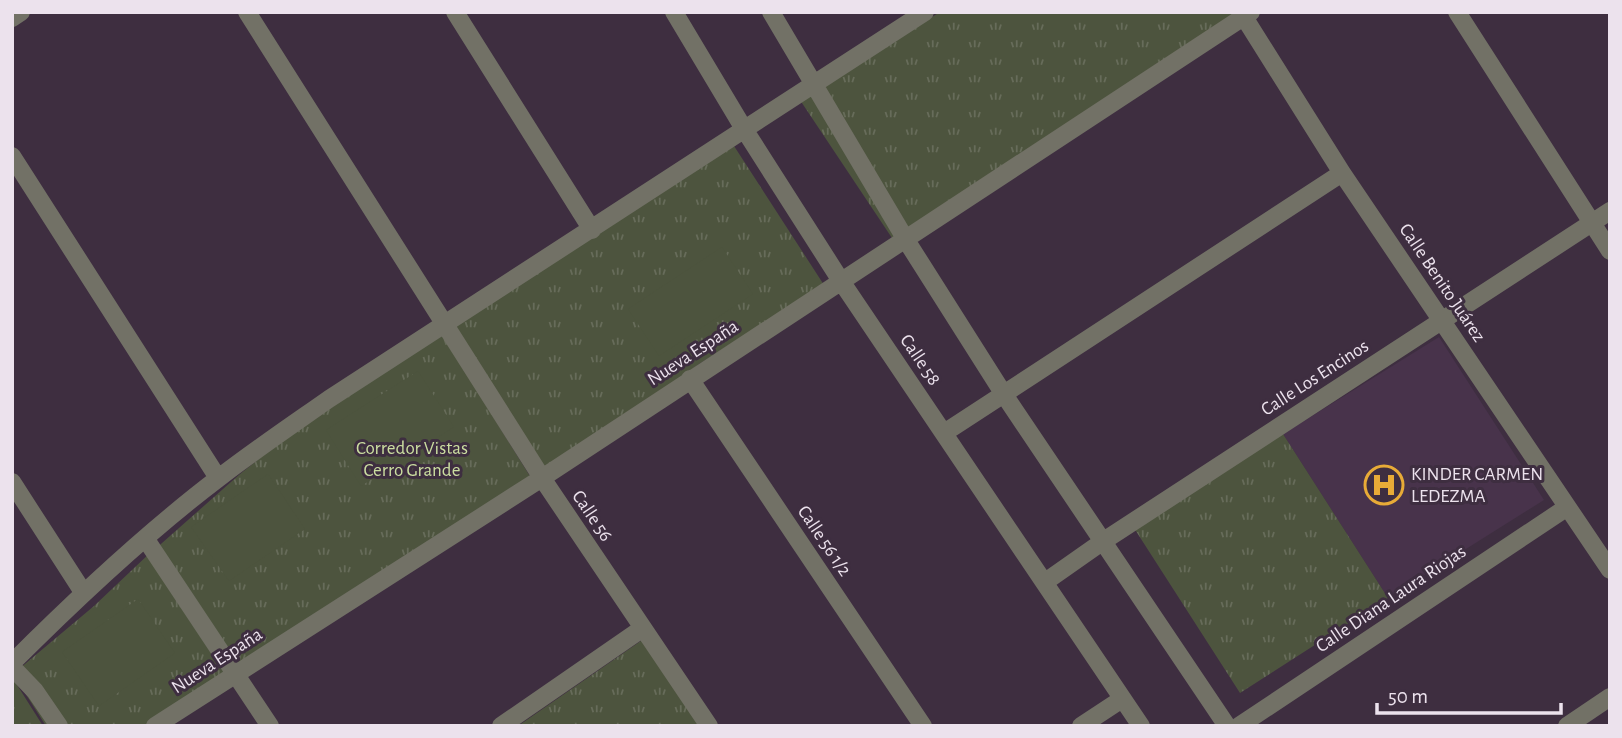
<svg xmlns="http://www.w3.org/2000/svg" width="1622" height="738" font-family="'Alegreya Sans',sans-serif">
  <style>
    .built { fill: #48334b }
    .grass { fill: url(#grass-tufts) }
    .pitch { fill: #4d543e }
    .lines { fill: none; stroke-linecap: round; stroke-linejoin: round }
    .minor { stroke: #727166; stroke-width: 18 }
    .labels { text-anchor: middle; dominant-baseline: central; stroke-width: 6; stroke-linejoin: round; paint-order: stroke }
    .street-label { font-size: 19px; fill: #ece2ed; stroke: #3e2e40 }
    .park-label { font-size: 19px; fill: #cbdea0; stroke: #3e2e40 }
    .poi-label { font-size: 19px; fill: #ece2ed; stroke: #3e2e40; text-anchor: start }
  </style>
  <defs>
    <pattern id="grass-tufts" width="24" height="20" patternUnits="userSpaceOnUse" patternTransform="scale(1.75)"><rect width="24" height="20" fill="#4d543e"/><path d="M3 7l-1-3M5 7V3M7 7l1-3M15 17l-1-3M17 17v-4M19 17l1-3" fill="none" stroke="#676c5a"/></pattern>
  </defs>
  <rect width="100%" height="100%" fill="#3e2e40"/>
  <!-- built -->
  <path class="built" d="M 1439,337 L 1544,500 L 1388,598 L 1283,434 Z"/>
  <!-- grass -->
  <path class="grass" d="M 940,12 L 1244,12 L 896,244 L 800,100 Z
    M 734,146 L 824,285 L 699,364 L 541,484 L 447,331 Z
    M 442,334 L 536,486 L 236,671 L 153,551 L 240,474 L 305,422 Z
    M 1283,434 L 1388,598 L 1240,693 L 1134,528 Z
    M 151,552 L 233,671 L 149,726 L 46,726 L 13,674 L 94,606 Z
    M 648,636 L 708,726 L 518,726 Z
    M 12,677 L 43,726 L 12,726 Z"/>
  <!-- pitch -->
  <path class="pitch" d="M 722,247 L 753,294 L 659,356 L 628,309 Z
    M 418,371 L 454,427 L 361,486 L 326,430 Z
    M 268,474 L 305,529 L 229,581 L 191,527 Z
    M 138,599 L 175,653 L 99,706 L 62,652 Z"/>
  <g class="lines">
    <!-- minor -->
    <path class="minor" d="M 247,12 L 542,478 L 709,726
      M 455,12 L 592,230
      M 674,12 L 744,129 L 841,281 L 1141,726
      M 771,12 L 906,240 L 1003,393 L 1227,726
      M 1457,12 L 1610,251
      M 1244,17 L 1342,173 L 1610,570
      M 12,18 L 21,12
      M 12,156 L 218,478
      M 690,379 L 923,726
      M 944,433 L 1342,173
      M 12,482 L 83,592
      M 145,538 L 270,726
      M 1045,582 L 1102,542 L 1610,211
      M 12,663 C 78,597 146,533 220,477 C 255,450 292,425 329,399 L 925,12
      M 12,667 L 35,691 L 59,726
      M 155,726 L 542,478 L 1251,12
      M 501,726 L 643,628
      M 1081,726 L 1122,699
      M 1239,726 L 1566,508
      M 1567,726 L 1610,697"/>
  </g>
  <!-- icons -->
  <defs>
    <symbol id="hospital-ring" viewBox="-11 -11 22 22"><circle r="9.5" fill="#3e2e40" stroke="#e8ab37" stroke-width="1.5"/><path d="M-5-5h3v3.5h4V-5h3V5h-3V1.5h-4V5h-3Z" fill="#e8ab37"/></symbol>
  </defs>
  <g fill-rule="evenodd">
    <use href="#hospital-ring" x="1362" y="463" width="44" height="44"/>
  </g>
  <g class="labels">
    <!-- street labels -->
    <g class="street-label">
      <text transform="translate(1442 283) rotate(56)">Calle Benito Juárez</text>
      <text transform="translate(693 353) rotate(-33)">Nueva España</text>
      <text transform="translate(920 360) rotate(56)">Calle 58</text>
      <text transform="translate(1315 378) rotate(-33)">Calle Los Encinos</text>
      <text transform="translate(592 516) rotate(56)">Calle 56</text>
      <text transform="translate(824 541) rotate(56)">Calle 56 1/2</text>
      <text transform="translate(1391 599) rotate(-34)">Calle Diana Laura Riojas</text>
      <text transform="translate(217 661) rotate(-33)">Nueva España</text>
    </g>
    <!-- park labels -->
    <g class="park-label">
      <text x="412" y="448">Corredor Vistas<tspan x="412" dy="22">Cerro Grande</tspan></text>
    </g>
    <!-- poi labels -->
    <g class="poi-label">
      <text x="1411" y="474">KINDER CARMEN<tspan x="1411" dy="22">LEDEZMA</tspan></text>
    </g>
  </g>
  <!-- border -->
  <rect width="1622" height="738" fill="none" stroke="#ece2ed" stroke-width="28"/>
  <!-- scale -->
  <path d="M1377 703v10h184v-10" fill="none" stroke="#ece2ed" stroke-width="3.5"/>
  <text x="1388" y="703" font-size="21" fill="#ece2ed" stroke="#3e2e40" stroke-width="5" paint-order="stroke">50 m</text>
</svg>
